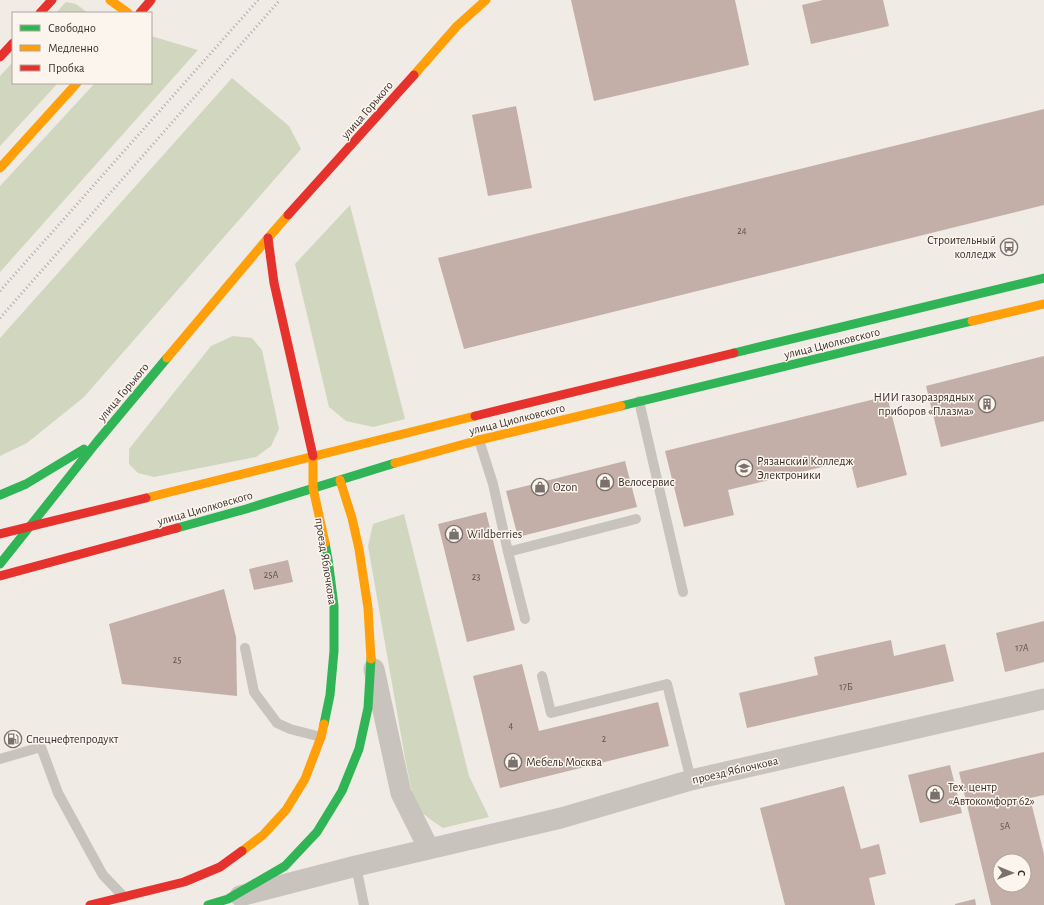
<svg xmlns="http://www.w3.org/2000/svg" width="1044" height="905" font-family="'Alegreya Sans',sans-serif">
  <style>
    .green { fill: #d1d6bf }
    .building { fill: #c3afa7; fill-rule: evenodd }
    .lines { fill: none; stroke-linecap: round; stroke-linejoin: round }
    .lane { stroke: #c9c3be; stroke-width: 10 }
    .street { stroke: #c9c3be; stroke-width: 21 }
    .fast { stroke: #30b455; stroke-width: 9 }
    .slow { stroke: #ff9f0a; stroke-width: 9 }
    .jam { stroke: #e5322d; stroke-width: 9 }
    .rail { stroke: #b1aca8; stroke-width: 3; stroke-dasharray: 1 3; stroke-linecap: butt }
    .labels { text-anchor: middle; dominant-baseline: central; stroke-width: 3; stroke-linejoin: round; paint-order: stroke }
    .number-label { font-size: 10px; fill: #5d504a }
    .street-label { font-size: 12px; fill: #3b302b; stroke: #fbf5ee }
    .poi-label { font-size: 12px; fill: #3b302b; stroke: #fbf5ee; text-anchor: start }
  </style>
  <rect width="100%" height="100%" fill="#f0ebe5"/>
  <!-- green -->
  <path class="green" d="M 66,2 L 76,4 L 88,13 L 56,13 Z
    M 151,36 L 198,50 L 0,272 L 0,186 L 95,83 L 151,83 Z
    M 13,62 L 13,83 L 58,83 L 0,146 L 0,76 Z
    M 232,78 L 289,126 L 301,149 L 84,397 L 27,443 L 0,456 L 0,338 Z
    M 350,205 L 405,419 L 373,427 L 346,421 L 329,407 L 295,264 Z
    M 233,336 L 252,338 L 262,350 L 279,429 L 271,446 L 256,457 L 154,477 L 138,473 L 129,464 L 129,449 L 211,346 Z
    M 404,514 L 469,776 L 489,817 L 443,828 L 431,820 L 415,807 L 405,758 L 368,546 L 373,524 Z"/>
  <!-- building -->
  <path class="building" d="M 571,0 L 735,0 L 749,65 L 594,101 Z
    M 823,0 L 883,0 L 889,26 L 811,44 L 802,5 Z
    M 516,106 L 532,188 L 488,196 L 472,115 Z
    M 1044,109 L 1044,205 L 464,349 L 438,258 Z
    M 1044,356 L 1044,421 L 941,447 L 926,386 Z
    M 887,396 L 907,475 L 857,488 L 850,460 L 728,490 L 734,515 L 684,527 L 665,451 Z
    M 625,461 L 637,507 L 518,537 L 506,491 Z
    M 486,512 L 515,630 L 467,642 L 438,524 Z
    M 288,560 L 293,582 L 254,590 L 249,569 Z
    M 224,589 L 236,637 L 237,696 L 122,684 L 109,624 Z
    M 1044,621 L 1044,662 L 1005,672 L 996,633 Z
    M 891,640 L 894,656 L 945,644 L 954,681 L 747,728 L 739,693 L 818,675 L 814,657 Z
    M 522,664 L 539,731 L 658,702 L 669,746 L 500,788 L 473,676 Z
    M 1044,752 L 1044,795 L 1030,798 L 1044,854 L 1044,905 L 991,905 L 959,772 ZM 1000,861 L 1024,861 L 1024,885 L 1000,885 Z
    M 950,765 L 962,813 L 920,823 L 908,775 Z
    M 844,786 L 861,849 L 879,844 L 886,874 L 869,878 L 875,905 L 785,905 L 760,808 Z
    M 975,899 L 976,905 L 955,905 L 955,904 Z"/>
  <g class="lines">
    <!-- lane -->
    <path class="lane" d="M 639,401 L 683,592
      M 479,440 L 493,484 L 508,552 L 525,619
      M 508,552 L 636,519
      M 245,648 L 254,692 L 277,723 L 290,729 L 321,737
      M 542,676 L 551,713 L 667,684 L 691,780
      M 0,759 L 41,747 L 58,793 L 99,868 L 103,875 L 124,897
      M 356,866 L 364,905"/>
    <!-- street -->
    <path class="street" d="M 374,669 L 401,793 L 429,849
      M 240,896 L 356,866 L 561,818 L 691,780 L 1044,699"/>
    <!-- fast -->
    <path class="fast" d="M 734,353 L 1044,278
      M 621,406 L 972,321
      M 0,495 L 26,484 L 84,449
      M 177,528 L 246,509 L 395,463
      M 0,564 L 96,443 L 167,358
      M 324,724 L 330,695 L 334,651 L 334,606 L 328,559 L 325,543
      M 208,905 L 228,899 L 285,866 L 317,832 L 342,791 L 359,749 L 368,708 L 371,659"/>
    <!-- slow -->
    <path class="slow" d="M 110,0 L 128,13
      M 414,75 L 457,26 L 486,0
      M 0,168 L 77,83
      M 972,321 L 1044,304
      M 167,358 L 268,238 L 288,215
      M 313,456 L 313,488 L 325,543
      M 395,463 L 479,440 L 621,406
      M 340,480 L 352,518 L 359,549 L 368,608 L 371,659
      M 146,498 L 475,416
      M 242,851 L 263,835 L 286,810 L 305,779 L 321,737 L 324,724"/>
    <!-- jam -->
    <path class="jam" d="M 40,13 L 52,0
      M 140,13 L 151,0
      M 0,57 L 13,43
      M 288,215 L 414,75
      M 268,238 L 274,283 L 313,456
      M 475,416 L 734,353
      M 0,534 L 146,498
      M 0,576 L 177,528
      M 90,905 L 184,882 L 220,867 L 242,851"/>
    <!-- rail -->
    <path class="rail" d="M 0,291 L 258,0
      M 0,318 L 280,0"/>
  </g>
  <!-- icons -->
  <defs>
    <symbol id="bus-ring" viewBox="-11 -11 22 22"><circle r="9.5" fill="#fbf5ee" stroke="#7a716c" stroke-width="1.5"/><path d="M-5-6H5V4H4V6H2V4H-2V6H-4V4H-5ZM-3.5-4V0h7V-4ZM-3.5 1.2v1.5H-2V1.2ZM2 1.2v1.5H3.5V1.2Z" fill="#7a716c"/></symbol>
    <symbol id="building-ring" viewBox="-11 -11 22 22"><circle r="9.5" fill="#fbf5ee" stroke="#7a716c" stroke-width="1.5"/><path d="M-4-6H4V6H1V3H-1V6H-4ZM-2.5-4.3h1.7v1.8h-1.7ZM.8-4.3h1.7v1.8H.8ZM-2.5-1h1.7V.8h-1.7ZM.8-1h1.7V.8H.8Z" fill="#7a716c"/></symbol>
    <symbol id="university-ring" viewBox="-11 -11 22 22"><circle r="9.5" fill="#fbf5ee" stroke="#7a716c" stroke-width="1.5"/><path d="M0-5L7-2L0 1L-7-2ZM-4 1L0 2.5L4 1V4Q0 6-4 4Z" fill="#7a716c"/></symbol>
    <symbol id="shop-ring" viewBox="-11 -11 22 22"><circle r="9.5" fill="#fbf5ee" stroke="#7a716c" stroke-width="1.5"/><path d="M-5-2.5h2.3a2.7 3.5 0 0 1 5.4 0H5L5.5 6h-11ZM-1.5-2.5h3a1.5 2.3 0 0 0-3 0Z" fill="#7a716c"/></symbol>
    <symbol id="fuel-ring" viewBox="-11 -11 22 22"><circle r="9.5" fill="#fbf5ee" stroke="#7a716c" stroke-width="1.5"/><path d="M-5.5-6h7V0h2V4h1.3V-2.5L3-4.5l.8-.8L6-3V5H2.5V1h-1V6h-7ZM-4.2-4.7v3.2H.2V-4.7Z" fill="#7a716c"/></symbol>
  </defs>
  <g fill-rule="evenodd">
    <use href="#bus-ring" x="999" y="237" width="20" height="20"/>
    <use href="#building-ring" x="977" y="394" width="20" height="20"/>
    <use href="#university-ring" x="734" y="458" width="20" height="20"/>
    <use href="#shop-ring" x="595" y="472" width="20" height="20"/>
    <use href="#shop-ring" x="530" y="477" width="20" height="20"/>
    <use href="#shop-ring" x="444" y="524" width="20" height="20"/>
    <use href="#fuel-ring" x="3" y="729" width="20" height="20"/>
    <use href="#shop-ring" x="503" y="752" width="20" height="20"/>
    <use href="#shop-ring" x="925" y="784" width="20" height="20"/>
  </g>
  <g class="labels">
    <!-- number labels -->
    <g class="number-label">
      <text x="742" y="231">24</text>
      <text x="271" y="575">25А</text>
      <text x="476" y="577">23</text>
      <text x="1022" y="648">17А</text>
      <text x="177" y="660">25</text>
      <text x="846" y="687">17Б</text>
      <text x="511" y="726">4</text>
      <text x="604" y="739">2</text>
      <text x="1005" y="826">5А</text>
    </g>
    <!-- street labels -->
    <g class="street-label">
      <text transform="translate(367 110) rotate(-49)">улица Горького</text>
      <text transform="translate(832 343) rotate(-14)">улица Циолковского</text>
      <text transform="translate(123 392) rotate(-50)">улица Горького</text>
      <text transform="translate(517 419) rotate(-14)">улица Циолковского</text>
      <text transform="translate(205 508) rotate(-16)">улица Циолковского</text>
      <text transform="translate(326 561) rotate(81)">проезд Яблочкова</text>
      <text transform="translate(735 770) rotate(-13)">проезд Яблочкова</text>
    </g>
    <!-- poi labels -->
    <g class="poi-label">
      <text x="996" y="240" text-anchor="end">Строительный<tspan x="996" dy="14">колледж</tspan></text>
      <text x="974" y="397" text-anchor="end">НИИ газоразрядных<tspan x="974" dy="14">приборов «Плазма»</tspan></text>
      <text x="757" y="461">Рязанский Колледж<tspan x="757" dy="14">Электроники</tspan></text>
      <text x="618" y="482">Велосервис</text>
      <text x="553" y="487">Ozon</text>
      <text x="467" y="534">Wildberries</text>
      <text x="26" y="739">Спецнефтепродукт</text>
      <text x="526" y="762">Мебель Москва</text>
      <text x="948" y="787">Тех. центр<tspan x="948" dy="14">«Автокомфорт 62»</tspan></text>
    </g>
  </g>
  <!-- legend -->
  <rect x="12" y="12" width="140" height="72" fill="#fbf5ee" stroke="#aea6a0"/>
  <rect x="20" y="25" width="20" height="6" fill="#30b455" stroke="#aea6a0"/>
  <text x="48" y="32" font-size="12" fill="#3b302b">Свободно</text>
  <rect x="20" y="45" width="20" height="6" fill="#ff9f0a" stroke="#aea6a0"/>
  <text x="48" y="52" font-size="12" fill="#3b302b">Медленно</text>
  <rect x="20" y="65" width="20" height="6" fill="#e5322d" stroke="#aea6a0"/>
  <text x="48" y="72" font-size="12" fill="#3b302b">Пробка</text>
  <!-- north arrow -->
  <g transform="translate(1012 873) rotate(91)"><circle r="19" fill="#fbf5ee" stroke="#aea6a0"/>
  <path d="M0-3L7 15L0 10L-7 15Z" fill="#7a716c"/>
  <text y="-6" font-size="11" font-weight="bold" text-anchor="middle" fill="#3b302b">С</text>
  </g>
</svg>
